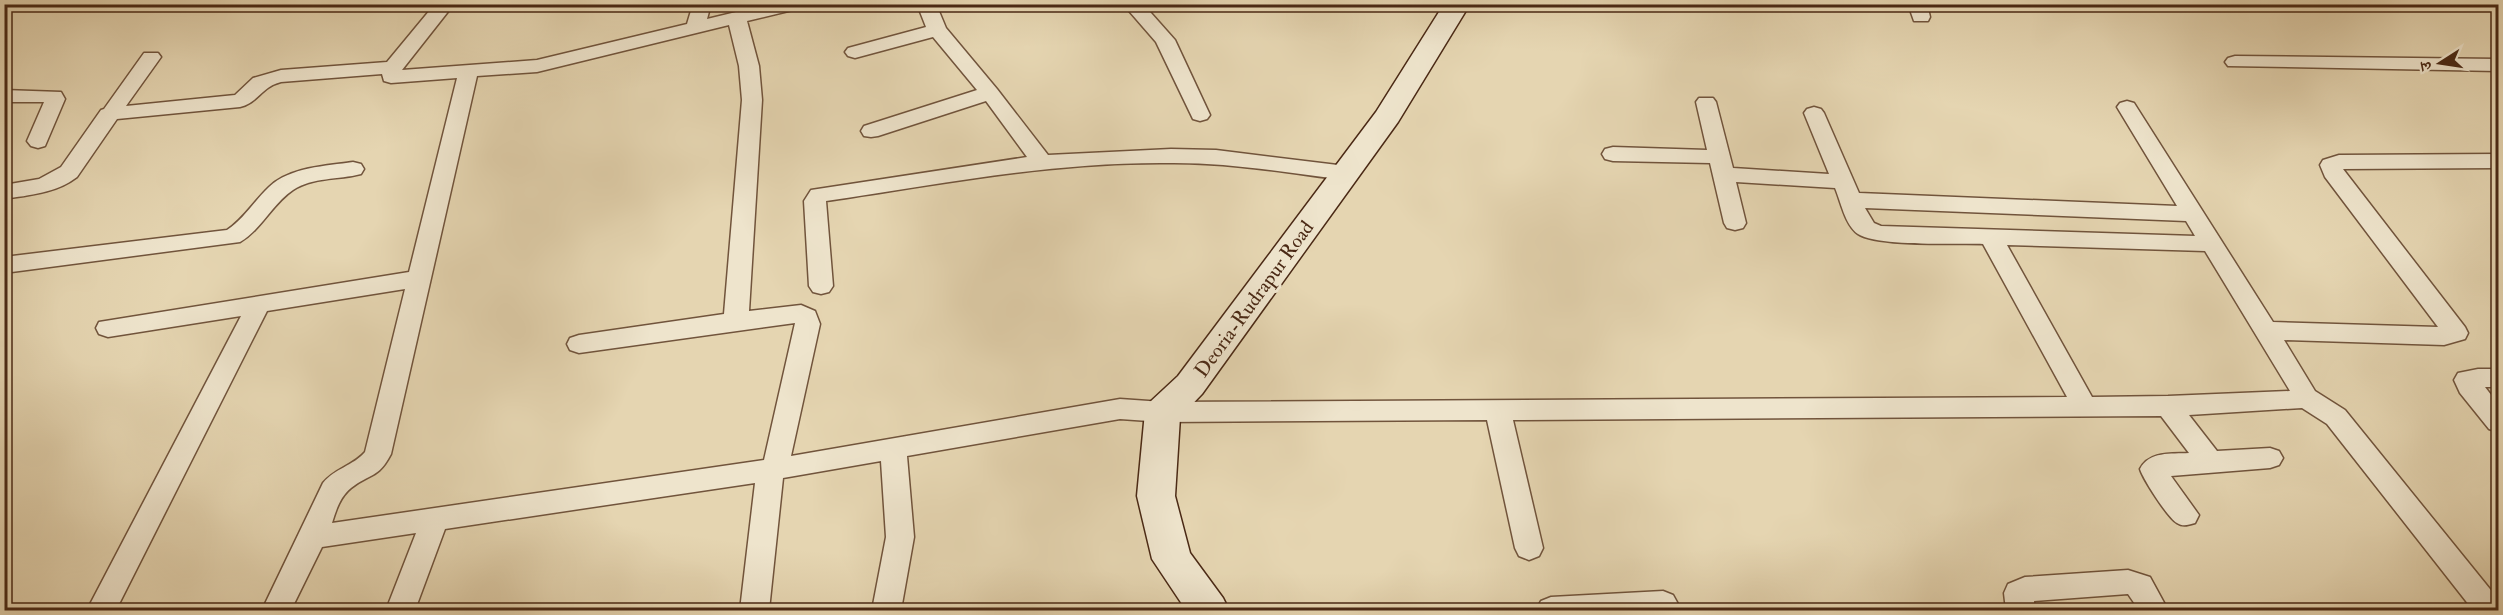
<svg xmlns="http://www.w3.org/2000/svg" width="2503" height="615" font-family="'IM FELL Double Pica','Noto Serif Devanagari',serif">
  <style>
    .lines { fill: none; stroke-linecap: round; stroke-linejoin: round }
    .minor-casing { stroke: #71543c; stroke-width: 3 }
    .secondary-casing { stroke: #4a2915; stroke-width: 3 }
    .minor { fill: #eee4cc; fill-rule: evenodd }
    .secondary { fill: #eee4cc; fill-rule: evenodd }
    .labels { text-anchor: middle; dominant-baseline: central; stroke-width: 6; stroke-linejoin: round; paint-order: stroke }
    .street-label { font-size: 20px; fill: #4a2915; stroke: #eee4cc }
  </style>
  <rect width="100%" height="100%" fill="#e5d5b1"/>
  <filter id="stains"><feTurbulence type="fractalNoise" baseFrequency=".00333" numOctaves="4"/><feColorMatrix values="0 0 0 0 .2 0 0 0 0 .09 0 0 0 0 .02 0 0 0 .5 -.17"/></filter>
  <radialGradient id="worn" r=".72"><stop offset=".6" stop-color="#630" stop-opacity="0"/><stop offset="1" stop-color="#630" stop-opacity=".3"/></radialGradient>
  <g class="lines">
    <defs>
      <path id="minor" d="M 435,4 L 454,4 L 402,70 L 537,60 L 687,24 L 693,4 L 711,4 L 707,19 L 769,4 L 803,4 L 801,8 L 747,21 L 759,66 L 762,100 L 749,311 L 801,305 L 815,311 L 820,324 L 791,456 L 1120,399 L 1163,402 L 2067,397 L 1983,244 C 1957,243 1878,247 1858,234 C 1845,225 1841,202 1835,188 L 1736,182 L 1746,223 L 1743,228 L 1735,230 L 1727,228 L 1724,223 L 1710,163 L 1613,161 L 1605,159 L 1602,154 L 1605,149 L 1613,147 L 1707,150 L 1696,102 L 1699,98 L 1713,98 L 1716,102 L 1733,168 L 1829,174 L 1804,113 L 1807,109 L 1814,107 L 1821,109 L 1824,113 L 1859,193 L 2177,206 L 2117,107 L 2120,103 L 2127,101 L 2134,103 L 2273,322 L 2438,327 L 2325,177 L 2320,165 L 2323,160 L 2339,155 L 2498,154 L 2498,168 L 2343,169 L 2465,327 L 2468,333 L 2465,339 L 2444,345 L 2284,340 L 2315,391 L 2345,410 L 2498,599 L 2498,610 L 2473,610 L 2327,424 L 2302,408 L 2189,415 L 2217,451 L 2270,448 L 2279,451 L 2283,458 L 2279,465 L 2270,468 L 2171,476 L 2199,515 L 2195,523 C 2188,525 2183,527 2177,523 C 2168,518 2143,479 2140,469 C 2149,451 2171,454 2189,453 L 2161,416 L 1513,420 L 1543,548 L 1539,556 L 1529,560 L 1519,556 L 1515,548 L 1487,420 L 1163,422 L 1120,419 L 907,456 L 914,537 L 901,610 L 872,610 L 886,537 L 881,461 L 783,478 L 769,610 L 740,610 L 755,483 L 445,529 L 415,610 L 386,610 L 416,533 L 322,547 L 291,610 L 262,610 L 323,483 C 335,468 353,466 365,452 L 405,289 L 267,311 L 116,610 L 87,610 L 241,316 L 108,337 L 99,334 L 96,328 L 99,322 L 409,272 L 457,78 L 391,83 L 384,81 L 382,74 L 281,82 C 261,87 258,103 240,107 L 117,119 L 77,177 C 56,193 30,195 4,199 L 4,185 L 39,179 L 61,167 L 101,110 L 104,109 L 144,53 L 158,53 L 161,57 L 126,106 L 235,95 L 253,78 L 281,70 L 387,62 ZM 729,25 L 739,66 L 742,100 L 724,314 L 579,335 L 570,338 L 567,344 L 570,350 L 579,353 L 795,323 L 764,460 L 332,523 C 336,510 340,497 351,488 C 370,473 378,479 391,454 L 477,76 L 537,72 ZM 1865,208 L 2186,221 L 2195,236 L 1881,226 L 1874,223 ZM 2007,245 L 2205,251 L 2290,391 L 2168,396 L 2092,397 Z
        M 917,4 L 936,4 L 946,28 L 997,89 L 1048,155 L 1171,149 L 1216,150 L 1346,166 L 1354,168 L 1357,173 L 1354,178 L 1346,180 C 1289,173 1232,163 1174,163 C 1057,161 941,184 826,201 L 833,286 L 829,292 L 821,294 L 813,292 L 809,286 L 804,201 L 811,190 L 1027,157 L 986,101 L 878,136 L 871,137 L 864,136 L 861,131 L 864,126 L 977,90 L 933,37 L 855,58 L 848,56 L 845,52 L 848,48 L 926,27 Z
        M 1123,4 L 1143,4 L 1175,40 L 1210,115 L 1207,119 L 1200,121 L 1193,119 L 1156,42 Z
        M 1908,4 L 1927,4 L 1930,17 L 1928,21 L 1914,21 Z
        M 2235,56 L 2498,59 L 2498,71 L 2228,66 L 2225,62 L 2228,58 Z
        M 4,90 L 61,92 L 65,99 L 45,146 L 38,148 L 31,146 L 27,141 L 44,102 L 4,102 Z
        M 353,162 L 361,164 L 364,169 L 361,174 C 338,180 313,177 293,190 C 272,204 262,229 240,242 L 4,273 L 4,257 L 227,230 C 244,219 254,201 269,187 C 290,167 326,166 353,162 Z
        M 2478,369 L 2498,369 L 2498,387 L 2485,387 L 2498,404 L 2498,432 L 2489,429 L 2460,393 L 2454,380 L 2458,373 Z
        M 2128,570 L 2150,577 L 2168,610 L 2139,610 L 2128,594 L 2034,601 L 2035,610 L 2006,610 L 2004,593 L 2008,584 L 2025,577 Z
        M 1663,591 L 1673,595 L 1678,604 L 1674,610 L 1536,610 L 1541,601 L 1551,597 Z"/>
      <path id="secondary" d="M 1444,4 L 1470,4 L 1398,122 L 1202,394 L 1180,417 L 1175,496 L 1190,553 L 1223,598 L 1229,610 L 1186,610 L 1152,559 L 1137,496 L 1145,412 L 1150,402 L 1178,376 L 1376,112 Z"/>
    </defs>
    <!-- minor casing -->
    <use href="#minor" class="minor-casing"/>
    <!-- secondary casing -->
    <use href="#secondary" class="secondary-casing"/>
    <!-- minor -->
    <use href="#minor" class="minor"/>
    <!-- secondary -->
    <use href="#secondary" class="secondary"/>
  </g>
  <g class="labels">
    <!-- street labels -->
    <g class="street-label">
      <text transform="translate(1254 299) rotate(-54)">Deoria-Rudrapur Road</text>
    </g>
  </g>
  <!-- margin -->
  <rect width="2503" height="615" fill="none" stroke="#e5d5b1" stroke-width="24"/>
  <rect x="6" y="6" width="2491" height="603" fill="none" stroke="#4a2915" stroke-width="3"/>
  <rect x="12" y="12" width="2479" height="591" fill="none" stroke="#4a2915" stroke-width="1.5"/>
  <!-- north arrow -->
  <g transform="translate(2440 63) rotate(258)" stroke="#eee4cc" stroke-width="4.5" paint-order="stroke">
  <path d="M0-4.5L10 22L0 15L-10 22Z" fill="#4a2915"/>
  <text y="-9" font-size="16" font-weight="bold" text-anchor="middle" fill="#4a2915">उ</text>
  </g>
  <rect width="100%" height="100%" filter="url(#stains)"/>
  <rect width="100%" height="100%" fill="url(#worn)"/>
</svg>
